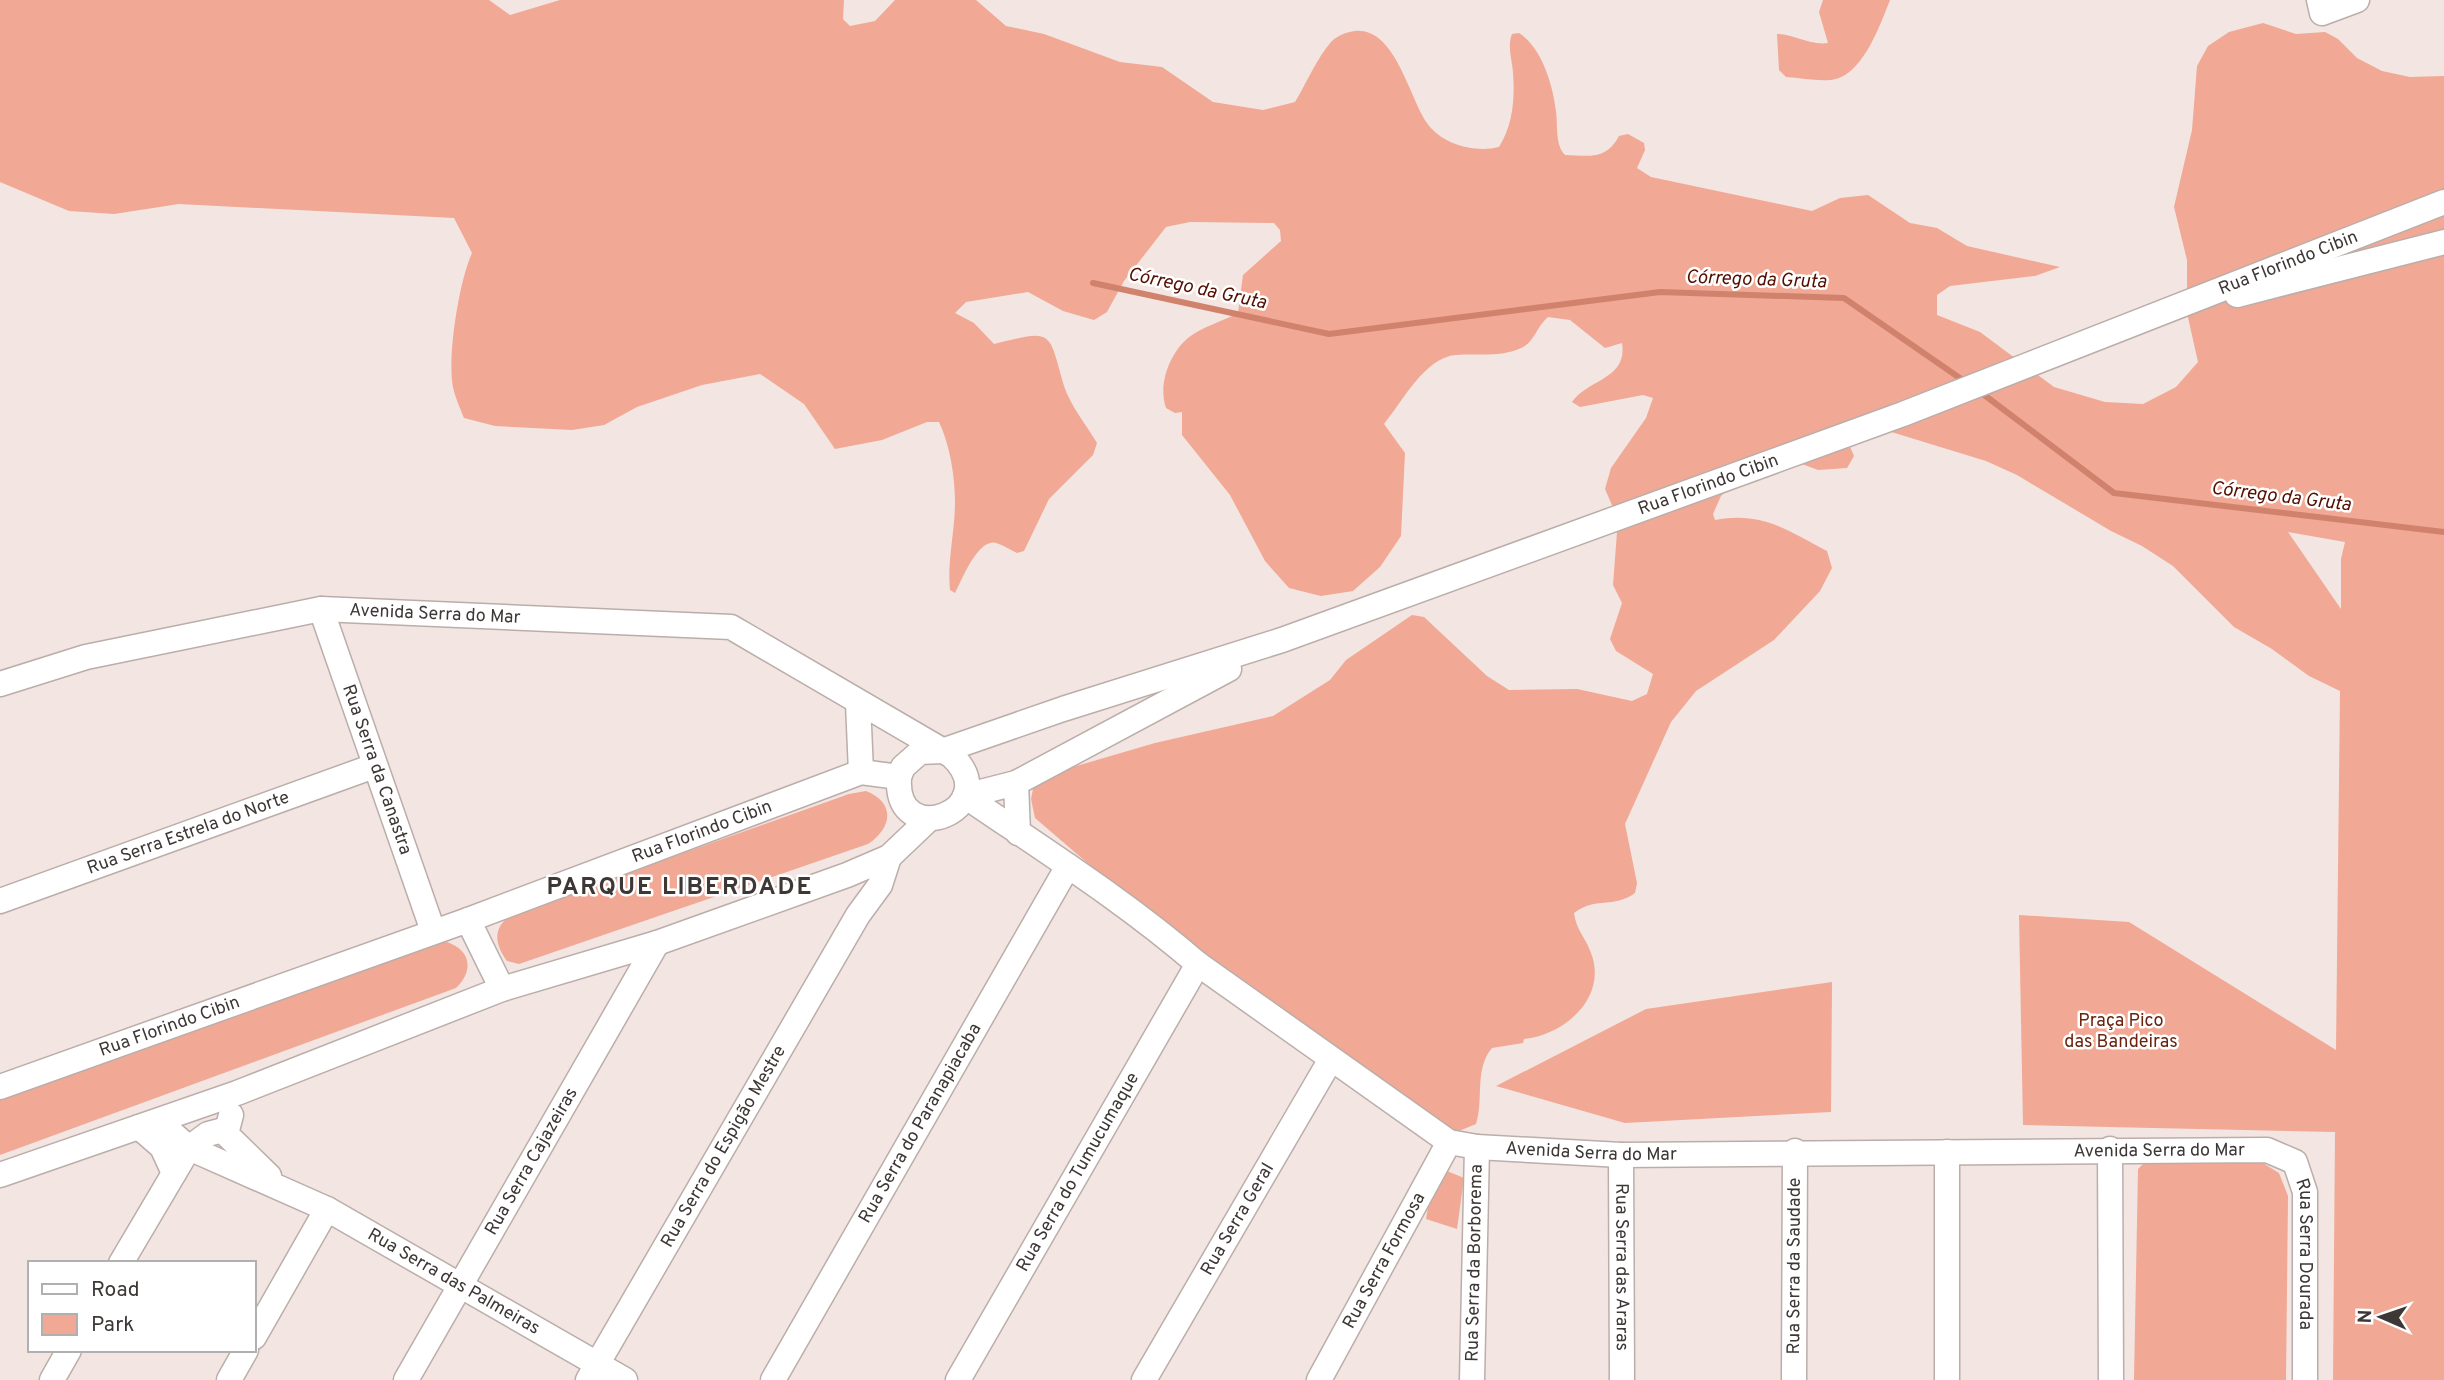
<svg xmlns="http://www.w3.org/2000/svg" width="2444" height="1380" font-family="Overpass,sans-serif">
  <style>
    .green { fill: #f1a895; fill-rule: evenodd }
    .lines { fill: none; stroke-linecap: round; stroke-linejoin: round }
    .stream { stroke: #d0826d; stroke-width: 6 }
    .minor-casing { stroke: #bbaeaa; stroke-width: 27 }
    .minor { stroke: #fff; stroke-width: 24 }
    .labels { text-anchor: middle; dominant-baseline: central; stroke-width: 5; stroke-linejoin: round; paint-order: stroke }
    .street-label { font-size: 18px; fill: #3d3736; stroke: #fff }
    .park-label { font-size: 18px; fill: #692310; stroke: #fff }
    .water-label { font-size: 19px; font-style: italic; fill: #540e00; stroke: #fff }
    .district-label { font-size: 24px; font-weight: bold; letter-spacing: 2px; fill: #3d3736; stroke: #fff }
  </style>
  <rect width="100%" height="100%" fill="#f3e5e1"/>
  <!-- green -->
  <path class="green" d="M 0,0 L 489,0 L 510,15 L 560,0 L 844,0 L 843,19 L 850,26 L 875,21 L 895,0 L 976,0 L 1006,26 L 1044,34 L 1120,62 L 1162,67 L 1213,102 L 1263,110 L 1295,102 C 1306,84 1317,58 1331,42 C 1338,35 1347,32 1355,31 C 1395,27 1409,97 1427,123 C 1442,145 1476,153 1499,147 C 1513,125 1515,99 1513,72 C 1512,59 1507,46 1512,34 L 1519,33 C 1542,48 1553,85 1556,112 C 1558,126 1555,145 1565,155 C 1590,156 1606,160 1619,136 L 1628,134 L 1644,143 L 1645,150 L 1637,168 L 1651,177 L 1812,211 L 1840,198 L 1868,195 L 1910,223 L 1937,228 L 1967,246 L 2060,267 L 2035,276 L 1950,286 L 1937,295 L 1937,315 L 1980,332 L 2054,387 L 2105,402 L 2143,404 L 2176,387 L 2198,362 L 2187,313 L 2187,260 L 2174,207 L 2192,130 L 2197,66 L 2208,46 L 2229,32 L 2263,23 L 2296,34 L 2325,32 L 2338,39 L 2357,58 L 2382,71 L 2410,77 L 2444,76 L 2444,1380 L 2333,1380 L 2335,1132 L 2023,1125 L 2019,915 L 2129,922 L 2336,1050 L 2340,691 L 2309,676 L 2272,649 L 2234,627 L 2173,566 L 2142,546 L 2111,531 L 2017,475 L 1986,461 L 1885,430 L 1845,435 L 1854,456 L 1847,468 L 1818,470 L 1791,460 L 1746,470 L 1721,496 L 1713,514 L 1715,520 C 1762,511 1787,530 1827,551 L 1832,568 L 1820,591 L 1774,640 L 1696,691 L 1671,722 L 1625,824 L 1637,883 L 1635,893 C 1613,909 1596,896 1574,913 C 1576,930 1586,938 1591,953 C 1608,997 1565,1035 1524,1039 L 1523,1043 L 1492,1048 C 1474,1069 1484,1099 1476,1124 L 1454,1133 L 1270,1007 L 1092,867 L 1035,818 L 1031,799 L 1033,789 L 1049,774 L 1155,743 L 1273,716 L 1330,680 L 1346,660 L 1412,615 L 1424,617 L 1487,676 L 1509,690 L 1577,689 L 1632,701 L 1647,694 L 1653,674 L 1616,651 L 1610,639 L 1622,603 L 1613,585 L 1618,519 L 1605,489 L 1611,468 L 1646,418 L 1653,398 L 1643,395 L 1580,407 L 1572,402 C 1588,379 1628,379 1622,343 L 1605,348 L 1570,320 L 1548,317 C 1536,327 1535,342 1521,348 C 1499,358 1479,353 1456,355 C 1425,357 1402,402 1384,424 L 1405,453 L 1401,536 L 1380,567 L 1353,591 L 1321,596 L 1289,588 L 1265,561 L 1230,495 L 1182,435 L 1182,412 L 1175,413 L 1166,408 C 1158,385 1169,354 1188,338 C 1202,327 1223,321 1238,313 L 1243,275 L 1281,241 L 1280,230 L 1274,223 L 1190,222 L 1166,227 L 1124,281 L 1107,312 L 1094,320 L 1063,311 L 1028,292 L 966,302 L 955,313 L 974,323 L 994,344 C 1054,329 1048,330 1064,386 C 1070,405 1087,426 1097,443 L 1093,455 L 1049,499 L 1024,551 L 1017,553 C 1011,550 1003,545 996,543 C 978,538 962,580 955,593 L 950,590 C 947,561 955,532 955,502 C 955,477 950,445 939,422 L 927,422 L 882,440 L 835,449 L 804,404 L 760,374 L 702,385 L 637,407 L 604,425 L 572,430 L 495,426 L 464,418 C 460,408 455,397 453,387 C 447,358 459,281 472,253 L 454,218 L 179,204 L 114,214 L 69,211 L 0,182 ZM 2288,532 L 2345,542 L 2341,559 L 2341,609 Z
    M 1823,0 L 1890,0 C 1880,25 1862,78 1830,80 C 1816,81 1800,78 1786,77 L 1779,70 L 1777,34 C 1795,34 1810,46 1828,43 L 1819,12 Z
    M 866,791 C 896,803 892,828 868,844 L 519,964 L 507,961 C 493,942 493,925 515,913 L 849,794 Z
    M 447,942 C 471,950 474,971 456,988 L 0,1155 L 0,1099 L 438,943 Z
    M 1832,982 L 1831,1112 L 1625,1123 L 1496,1086 L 1646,1009 Z
    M 2258,1160 L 2279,1173 L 2288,1196 L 2286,1380 L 2134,1380 L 2138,1169 L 2146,1161 Z
    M 1447,1171 L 1464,1178 L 1457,1229 L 1426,1219 L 1429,1200 Z"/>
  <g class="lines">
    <!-- stream -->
    <path class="stream" d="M 1093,283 L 1329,334 L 1660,292 L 1844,298 L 1967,383
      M 1979,391 L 2114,493 L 2444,532"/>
    <defs>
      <g id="minor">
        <path d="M 2319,0 L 2322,13 L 2357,0"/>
        <path d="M 2237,295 L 2444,242"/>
        <path id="s1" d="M 321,609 L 433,931"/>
        <path id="s2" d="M 0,684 L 86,657 L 321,609 L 731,627 L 952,756 C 1007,809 894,854 899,777"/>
        <path d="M 858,703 L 861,772"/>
        <path d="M 1016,783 L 1018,833"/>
        <path id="s3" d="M 965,796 C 1044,850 1125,901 1198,964 L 1449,1142 L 1477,1147 L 1621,1155 L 2267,1150 L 2295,1162 L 2305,1192 L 2305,1380"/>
        <path d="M 965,796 L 1016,783 L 1229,669"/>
        <path id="s4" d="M 0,901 L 374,766"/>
        <path d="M 468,920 L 502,989"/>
        <path id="s5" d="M 0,1087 L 468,920 L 861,772 L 899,777 L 903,767 L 920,752 L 942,751 L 1063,709 L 1282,640 L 1903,414 L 2444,202"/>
        <path d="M 231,1115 L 226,1134 L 269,1176"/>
        <path id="s6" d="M 158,1121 L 189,1148 L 327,1209 L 625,1380"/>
        <path d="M 139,1127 L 162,1147 L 174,1173"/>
        <path d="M 2110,1149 L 2111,1380"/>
        <path id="s7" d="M 1621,1155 L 1622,1380"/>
        <path d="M 0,1175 L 237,1093 L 502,989 L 657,943 L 847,875 L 889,857 L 929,819"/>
        <path d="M 121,1263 L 189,1148 L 208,1134 L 227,1129"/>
        <path d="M 254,1337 L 327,1209"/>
        <path d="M 52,1380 L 69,1350"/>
        <path d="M 229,1380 L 246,1350"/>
        <path id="s8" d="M 406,1380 L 657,943"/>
        <path id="s9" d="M 588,1380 L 858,915 L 880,885 L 889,857"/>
        <path id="s10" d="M 773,1380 L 1068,866"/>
        <path id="s11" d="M 958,1380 L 1198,964"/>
        <path id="s12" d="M 1144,1380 L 1331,1059"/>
        <path id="s13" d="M 1319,1380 L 1449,1142"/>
        <path id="s14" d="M 1472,1380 L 1477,1147"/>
        <path id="s15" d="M 1794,1380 L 1795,1151"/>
        <path d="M 1947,1380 L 1947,1152"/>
      </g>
    </defs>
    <!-- minor casing -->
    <use href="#minor" class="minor-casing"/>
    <!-- minor -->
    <use href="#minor" class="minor"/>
  </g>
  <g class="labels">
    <!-- street labels -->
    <g class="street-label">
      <text stroke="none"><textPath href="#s5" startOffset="2443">Rua Florindo Cibin</textPath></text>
      <text stroke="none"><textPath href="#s5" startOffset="1822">Rua Florindo Cibin</textPath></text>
      <text stroke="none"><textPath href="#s2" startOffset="444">Avenida Serra do Mar</textPath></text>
      <text stroke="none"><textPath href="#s1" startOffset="170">Rua Serra da Canastra</textPath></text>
      <text stroke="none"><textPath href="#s5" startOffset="747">Rua Florindo Cibin</textPath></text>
      <text stroke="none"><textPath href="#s4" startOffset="200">Rua Serra Estrela do Norte</textPath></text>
      <text stroke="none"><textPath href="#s5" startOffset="180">Rua Florindo Cibin</textPath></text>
      <text stroke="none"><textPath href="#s10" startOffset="296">Rua Serra do Paranapiacaba</textPath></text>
      <text stroke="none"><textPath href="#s9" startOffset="270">Rua Serra do Espigão Mestre</textPath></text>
      <text stroke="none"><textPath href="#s3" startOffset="1306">Avenida Serra do Mar</textPath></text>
      <text stroke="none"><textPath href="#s3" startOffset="738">Avenida Serra do Mar</textPath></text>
      <text stroke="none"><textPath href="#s8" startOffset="252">Rua Serra Cajazeiras</textPath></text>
      <text stroke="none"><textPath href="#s11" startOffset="240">Rua Serra do Tumucumaque</textPath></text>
      <text stroke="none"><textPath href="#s12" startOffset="186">Rua Serra Geral</textPath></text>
      <text stroke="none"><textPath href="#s3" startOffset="1538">Rua Serra Dourada</textPath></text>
      <text stroke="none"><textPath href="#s13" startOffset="136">Rua Serra Formosa</textPath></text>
      <text stroke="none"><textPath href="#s14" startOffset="117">Rua Serra da Borborema</textPath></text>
      <text stroke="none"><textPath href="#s15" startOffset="114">Rua Serra da Saudade</textPath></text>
      <text stroke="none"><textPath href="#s7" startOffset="112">Rua Serra das Araras</textPath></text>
      <text stroke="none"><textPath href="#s6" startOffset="338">Rua Serra das Palmeiras</textPath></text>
    </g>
    <!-- park labels -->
    <g class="park-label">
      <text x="2121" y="1021">Praça Pico<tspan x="2121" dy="21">das Bandeiras</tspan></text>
    </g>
    <!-- water labels -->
    <g class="water-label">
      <text transform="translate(1756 280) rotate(2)">Córrego da Gruta</text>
      <text transform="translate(1197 289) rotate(12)">Córrego da Gruta</text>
      <text transform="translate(2281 497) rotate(7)">Córrego da Gruta</text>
    </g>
    <!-- district labels -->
    <g class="district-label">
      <text x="680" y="888">PARQUE LIBERDADE</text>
    </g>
  </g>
  <!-- legend -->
  <rect x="28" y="1261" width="228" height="91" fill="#ffffff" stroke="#b1afaf" stroke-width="2"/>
  <rect x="42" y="1284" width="35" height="10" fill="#ffffff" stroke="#b1afaf" stroke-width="2"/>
  <text x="91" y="1296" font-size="21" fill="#3d3736">Road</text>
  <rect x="42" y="1314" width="35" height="21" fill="#f1a895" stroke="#b1afaf" stroke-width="2"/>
  <text x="91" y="1331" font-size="21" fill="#3d3736">Park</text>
  <!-- north arrow -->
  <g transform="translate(2381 1317) rotate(272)" stroke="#ffffff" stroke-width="5" paint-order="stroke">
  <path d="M0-5L12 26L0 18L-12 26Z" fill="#3d3736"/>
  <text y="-10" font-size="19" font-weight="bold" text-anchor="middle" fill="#3d3736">N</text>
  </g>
</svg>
